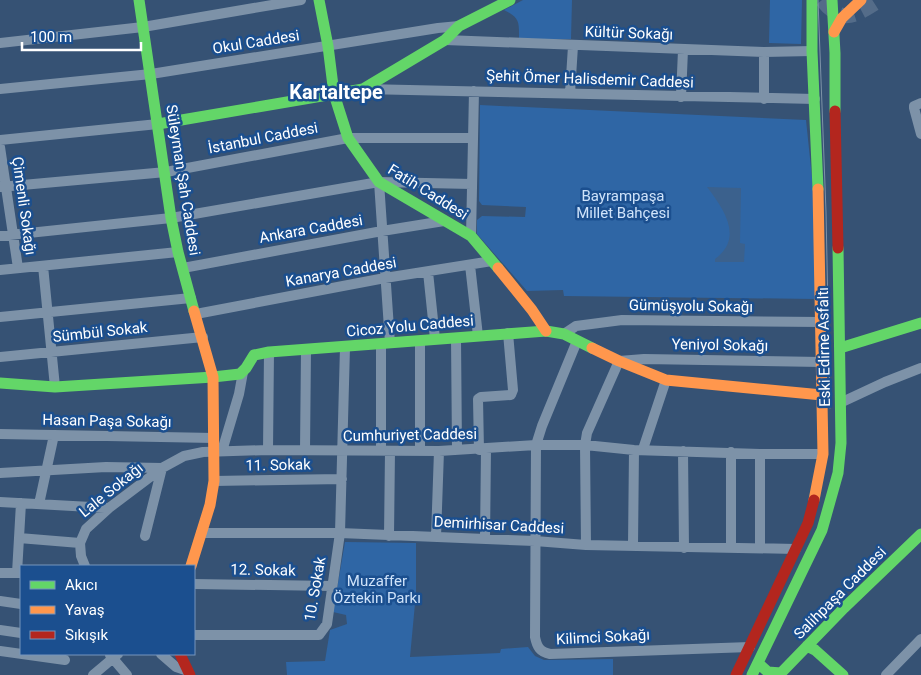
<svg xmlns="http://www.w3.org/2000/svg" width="921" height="675" font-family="Roboto,sans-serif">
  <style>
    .green { fill: #2f66a5 }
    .water { fill: #3b618d }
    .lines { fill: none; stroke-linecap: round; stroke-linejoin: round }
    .primary-tunnel { stroke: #546c89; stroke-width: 15; stroke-dasharray: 15 8; stroke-linecap: butt }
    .street { stroke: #7d92a8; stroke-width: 10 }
    .fast { stroke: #63d668; stroke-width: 11 }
    .slow { stroke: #ff974d; stroke-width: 11 }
    .jam { stroke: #b3261e; stroke-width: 11 }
    .tram { stroke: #7e92a7; stroke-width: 1 }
    .labels { text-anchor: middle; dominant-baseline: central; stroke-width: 5; stroke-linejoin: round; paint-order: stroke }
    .street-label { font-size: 15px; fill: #fff; stroke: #1b4f8f }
    .park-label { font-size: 15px; fill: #cfe3fa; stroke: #1b4f8f }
    .district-label { font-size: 20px; font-weight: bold; fill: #fff; stroke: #1b4f8f }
  </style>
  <rect width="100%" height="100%" fill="#365274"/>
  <!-- green -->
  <path class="green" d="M 523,0 L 572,0 L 571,39 L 519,39 C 519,22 520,18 504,10 Z
    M 770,0 L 802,0 L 801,44 L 769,43 Z
    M 480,105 L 806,120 L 813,187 L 816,299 L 564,296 L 563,290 L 527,291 L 477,234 L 477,220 L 482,216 L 525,217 L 526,207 L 482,205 L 479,201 Z
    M 345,542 L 416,543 L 416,593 L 410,657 L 500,653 L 501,649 L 528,647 L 535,656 L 544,660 L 613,659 L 613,675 L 287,675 L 286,662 L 325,661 L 330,630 L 347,624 L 346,615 L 333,612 Z"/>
  <!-- water -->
  <path class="water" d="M 707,187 L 741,188 L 740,243 L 745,244 L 744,262 L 715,262 L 715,259 C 744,238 724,209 707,187 Z"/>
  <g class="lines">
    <!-- primary-tunnel -->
    <path class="primary-tunnel" d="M 822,0 C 843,26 856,15 880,0"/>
    <!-- street -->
    <path class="street" d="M 445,40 L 764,52 L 812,51
      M 0,43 L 143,27 L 301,0
      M 764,52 L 764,99
      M 0,89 L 151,74 L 438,28 L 459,26
      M 364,89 L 815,99
      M 570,93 L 573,46
      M 681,97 L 683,50
      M 921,103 L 914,106 L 914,108 L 921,134
      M 0,140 L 158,124
      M 0,147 L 18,268
      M 379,182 L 390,343
      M 0,187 L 166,172 L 348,138 L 473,138
      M 0,236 L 171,218 L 379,182 L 472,184
      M 471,236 L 474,91
      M 470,265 L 478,336
      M 43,266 L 55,387
      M 183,268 L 382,231 L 444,221
      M 0,270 L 178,252
      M 428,272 L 435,339
      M 196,314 L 385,278 L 492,261
      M 0,317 L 191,298
      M 564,334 L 576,326 L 622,320 L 821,322
      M 456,338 L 457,450
      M 577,341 L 542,426 L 536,445 L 535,637 C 537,647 540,652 550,654 L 750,647
      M 0,357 L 203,337
      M 840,403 L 885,382 L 921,368
      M 0,434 L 214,438
      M 643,449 L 666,380
      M 268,450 L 269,352
      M 305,450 L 306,350
      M 420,450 L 420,341
      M 479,450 L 478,399 L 481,397 L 511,395 L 513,390 L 508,333
      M 222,451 L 239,394 L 243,372
      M 381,451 L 381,344
      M 683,451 L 684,548
      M 0,473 L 106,467 L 162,468 L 184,456 L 203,452 L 268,450 L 439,451 L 536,445 L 585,445 L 634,450 L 760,454 L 823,454
      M 214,481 L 342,479
      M 0,502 L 109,508
      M 39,504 L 54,435
      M 201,533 L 340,533 L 535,541 L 586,545 L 796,549
      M 145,536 L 162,468
      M 389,536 L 390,451
      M 436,537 L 439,451
      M 19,538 L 80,543
      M 485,539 L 486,449
      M 586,545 L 585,445 L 587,433 L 619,361 L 644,359 L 821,362
      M 633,546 L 634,450
      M 731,548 L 731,452
      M 760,548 L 760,454
      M 85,566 L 81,556 L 80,543 L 86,529 L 109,508 L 162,468
      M 0,573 L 21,573
      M 17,573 L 21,503
      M 194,584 L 332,586
      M 0,601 L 21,604
      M 0,630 L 21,633
      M 194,635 L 319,635 L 327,624 L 340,533 L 345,347
      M 0,651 L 65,660
      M 161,654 L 176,667 L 188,671
      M 110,655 L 127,675
      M 93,675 L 118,654
      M 886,675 L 921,639"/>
    <!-- fast -->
    <path class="fast" d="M 139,0 L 171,218 L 178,252 L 194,311
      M 319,0 L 328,46 L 334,94 L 348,138 L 379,182 L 471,236 L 498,268
      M 812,0 L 812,51 L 818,189
      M 832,0 L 835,53 L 835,111
      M 158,124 L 363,89 L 445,40 L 459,26 L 510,0
      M 840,348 L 921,323
      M 0,383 L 55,387 L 213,377 L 240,374 L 246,368 L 254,355 L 269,352 L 546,331 L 564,334 L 592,348
      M 807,646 L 815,650 L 843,675
      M 758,663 L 768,672 L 781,673
      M 752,675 L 822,530 L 838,473 L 841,443 L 838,248
      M 779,675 L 844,608 L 921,534"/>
    <!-- slow -->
    <path class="slow" d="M 834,32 L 842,18 L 861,0
      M 498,268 L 532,310 L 546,331
      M 592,348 L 619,361 L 666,380 L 822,395
      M 814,500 L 823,454 L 818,189
      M 191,566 L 210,505 L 214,481 L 213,377 L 194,311"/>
    <!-- jam -->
    <path class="jam" d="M 835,111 L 838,248
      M 180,654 L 190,675
      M 736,675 L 808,523 L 814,500"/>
    <!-- tram -->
    <path class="tram" d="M 818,0 L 826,212 L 830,408"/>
  </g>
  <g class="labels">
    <!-- street labels -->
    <g class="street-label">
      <text transform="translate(629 33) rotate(2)">Kültür Sokağı</text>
      <text transform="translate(256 42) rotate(-9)">Okul Caddesi</text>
      <text transform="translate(590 79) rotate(2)">Şehit Ömer Halisdemir Caddesi</text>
      <text transform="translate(263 138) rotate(-11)">İstanbul Caddesi</text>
      <text transform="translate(183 180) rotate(81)">Süleyman Şah Caddesi</text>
      <text transform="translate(428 192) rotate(32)">Fatih Caddesi</text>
      <text transform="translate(24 206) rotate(82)">Çimenli Sokağı</text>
      <text transform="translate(311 229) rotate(-10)">Ankara Caddesi</text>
      <text transform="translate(341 272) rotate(-10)">Kanarya Caddesi</text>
      <text transform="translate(691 306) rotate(1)">Gümüşyolu Sokağı</text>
      <text transform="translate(410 326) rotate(-5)">Cicoz Yolu Caddesi</text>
      <text transform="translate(100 332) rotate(-6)">Sümbül Sokak</text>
      <text transform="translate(720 345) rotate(1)">Yeniyol Sokağı</text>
      <text transform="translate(824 347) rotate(-91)">Eski Edirne Asfaltı</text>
      <text transform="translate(107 421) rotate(1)">Hasan Paşa Sokağı</text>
      <text transform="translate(410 435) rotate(-1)">Cumhuriyet Caddesi</text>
      <text transform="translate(278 465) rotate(-1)">11. Sokak</text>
      <text transform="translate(111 490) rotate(-39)">Lale Sokağı</text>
      <text transform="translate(499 525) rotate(3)">Demirhisar Caddesi</text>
      <text transform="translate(263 570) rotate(1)">12. Sokak</text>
      <text transform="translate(315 589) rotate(-80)">10. Sokak</text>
      <text transform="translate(840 593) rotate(-45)">Salihpaşa Caddesi</text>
      <text transform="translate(603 637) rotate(-3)">Kilimci Sokağı</text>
    </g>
    <!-- park labels -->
    <g class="park-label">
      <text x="623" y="196">Bayrampaşa<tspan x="623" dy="17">Millet Bahçesi</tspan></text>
      <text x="377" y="581">Muzaffer<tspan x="377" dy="17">Öztekin Parkı</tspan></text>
    </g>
    <!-- district labels -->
    <g class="district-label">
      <text x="336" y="92">Kartaltepe</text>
    </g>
  </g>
  <!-- legend -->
  <rect x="20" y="565" width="175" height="90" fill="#1b4f8f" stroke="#7695bc"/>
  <rect x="30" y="581" width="25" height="8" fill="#63d668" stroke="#7695bc"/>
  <text x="65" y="590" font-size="15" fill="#ffffff">Akıcı</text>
  <rect x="30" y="606" width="25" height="8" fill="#ff974d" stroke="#7695bc"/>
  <text x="65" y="615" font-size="15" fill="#ffffff">Yavaş</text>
  <rect x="30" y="631" width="25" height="8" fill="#b3261e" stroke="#7695bc"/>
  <text x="65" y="640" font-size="15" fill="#ffffff">Sıkışık</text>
  <!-- scale -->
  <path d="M22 42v8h119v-8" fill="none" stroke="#ffffff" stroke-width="2.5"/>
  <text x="30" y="42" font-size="15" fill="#ffffff" stroke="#1b4f8f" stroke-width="4" paint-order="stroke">100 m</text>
</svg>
